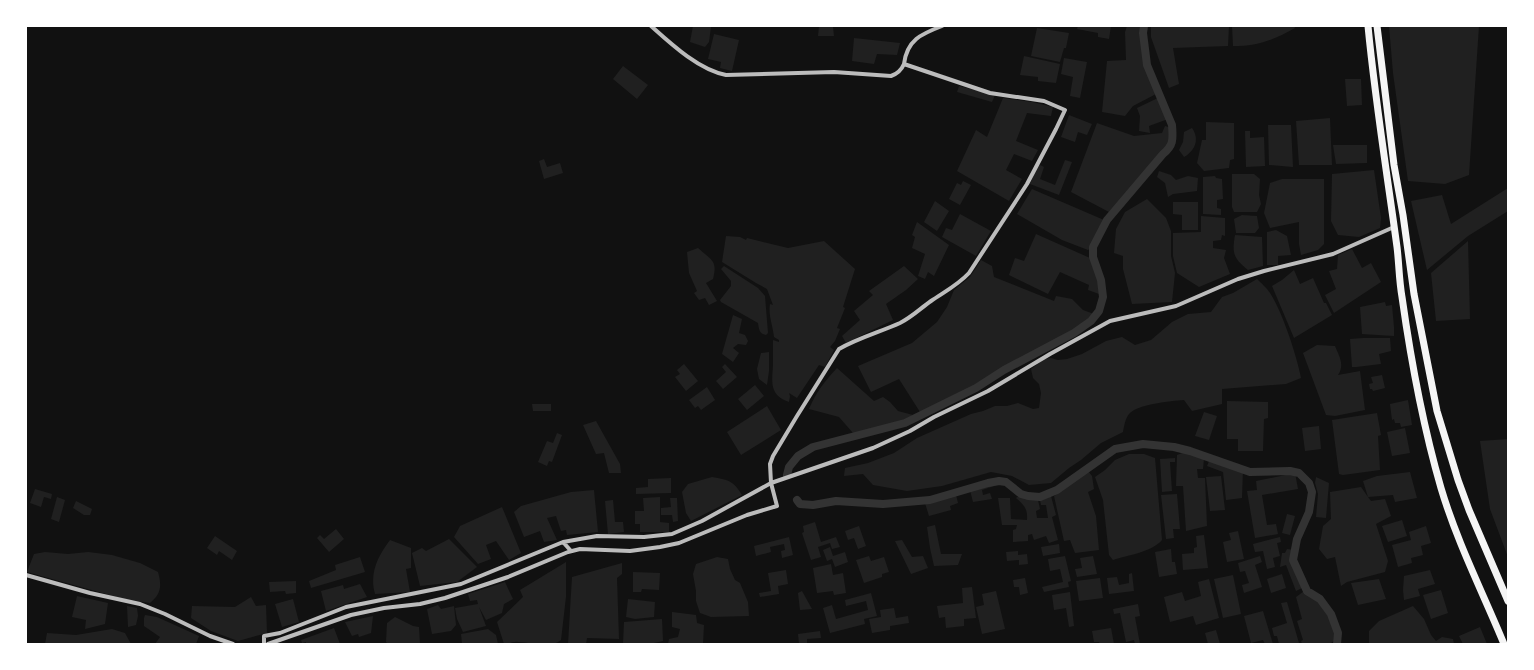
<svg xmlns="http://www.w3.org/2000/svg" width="1534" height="670" font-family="'Fira Sans Condensed',sans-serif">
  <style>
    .green { fill: #202020 }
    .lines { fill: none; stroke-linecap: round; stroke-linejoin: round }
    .canal { stroke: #333; stroke-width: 8 }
    .minor { stroke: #bcbcbc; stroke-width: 4 }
    .trunk { stroke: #f5f5f5; stroke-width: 7 }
  </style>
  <rect width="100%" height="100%" fill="#111"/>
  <!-- green -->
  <path class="green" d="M 693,26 L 711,27 L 709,42 L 705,47 L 690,42 Z
    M 819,26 L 837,26 L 833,27 L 834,36 L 818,36 Z
    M 1078,26 L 1111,26 L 1109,39 L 1098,37 L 1098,33 L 1077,29 Z
    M 1127,26 L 1142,26 C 1140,50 1147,71 1156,94 L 1133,106 L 1125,116 L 1102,112 L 1107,61 L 1126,60 L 1125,32 Z
    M 1151,26 L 1229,26 L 1228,46 L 1173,48 L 1179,84 L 1169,88 L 1151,37 Z
    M 1232,26 L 1294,26 L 1295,28 C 1274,40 1257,46 1233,46 Z
    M 1389,26 L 1479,26 L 1469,175 L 1445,184 L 1408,181 L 1393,73 Z
    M 1037,28 L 1069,33 L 1066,48 L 1064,48 L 1060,62 L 1031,56 Z
    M 714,34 L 739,40 L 732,71 L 720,68 L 721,62 L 708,59 Z
    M 854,38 L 900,43 L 897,55 L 877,54 L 874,64 L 852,61 Z
    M 1024,56 L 1060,64 L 1056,83 L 1038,81 L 1038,77 L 1020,75 Z
    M 1064,58 L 1087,62 L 1080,98 L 1070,96 L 1073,77 L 1061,74 Z
    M 623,66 L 648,85 L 637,99 L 613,79 Z
    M 1345,79 L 1361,79 L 1362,105 L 1347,106 Z
    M 959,86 L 995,95 L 992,102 L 957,92 Z
    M 1160,97 L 1168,119 L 1149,126 L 1150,133 L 1139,131 L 1140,116 L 1137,108 Z
    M 1003,98 L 1032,102 L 1053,107 L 1051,116 L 1027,113 L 1016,141 L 1038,150 L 1032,161 L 1014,154 L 1006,170 L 1022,179 L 1009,201 L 957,171 L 976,130 L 987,137 Z
    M 1069,115 L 1092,124 L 1087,135 L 1078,132 L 1075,142 L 1061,137 Z
    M 1330,118 L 1332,165 L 1299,165 L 1296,121 Z
    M 1206,122 L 1234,123 L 1234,159 L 1230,160 L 1229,168 L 1204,171 L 1197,163 L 1202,140 L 1206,140 Z
    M 1097,123 L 1134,136 L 1162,133 L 1165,126 L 1172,128 L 1172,135 L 1169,147 L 1119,204 L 1109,212 L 1071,192 Z
    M 1268,125 L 1291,125 L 1293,167 L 1269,165 Z
    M 1192,128 C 1200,139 1195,151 1184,157 L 1179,150 L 1183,142 L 1184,132 Z
    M 1245,131 L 1250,131 L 1250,138 L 1264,137 L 1265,166 L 1246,167 Z
    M 1333,145 L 1367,145 L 1367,163 L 1336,164 Z
    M 544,159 L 547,167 L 560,163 L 563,173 L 544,179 L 539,161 Z
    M 1065,160 L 1072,162 L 1059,195 L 1030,184 L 1038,164 L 1044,167 L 1040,179 L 1055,185 Z
    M 1374,170 L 1381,218 L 1380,228 L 1359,237 L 1338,235 L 1331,221 L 1332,174 Z
    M 1159,171 L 1171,175 L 1176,180 L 1188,176 L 1198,178 L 1197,191 L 1173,194 L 1168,197 L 1165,183 L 1157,177 Z
    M 1232,174 L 1254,174 L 1260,179 L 1259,195 L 1261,204 L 1257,212 L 1234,212 L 1232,207 Z
    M 1215,176 L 1216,178 L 1222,179 L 1223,199 L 1217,200 L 1217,208 L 1221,209 L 1221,215 L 1203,214 L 1203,177 Z
    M 1282,179 L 1324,179 L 1324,244 L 1318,250 L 1301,255 L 1299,244 L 1299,222 L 1270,228 L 1264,213 L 1270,183 Z
    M 963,181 L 971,185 L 960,205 L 949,199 L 957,183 L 961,185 Z
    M 1508,188 L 1508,211 L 1468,236 L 1427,270 L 1411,201 L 1442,195 L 1451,224 Z
    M 1032,189 L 1104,220 L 1092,247 L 1088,250 L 1062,240 L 1017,214 Z
    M 1147,199 L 1166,218 L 1171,231 L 1171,256 L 1175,273 L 1172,302 L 1132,304 L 1123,269 L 1123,256 L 1114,253 L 1116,229 L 1125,212 Z
    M 935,201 L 949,211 L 937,231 L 924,222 Z
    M 1173,202 L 1198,202 L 1198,230 L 1182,230 L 1182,215 L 1173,214 Z
    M 960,214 L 991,231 L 976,256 L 942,237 L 946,228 L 952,230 Z
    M 1242,215 L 1257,216 L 1259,228 L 1255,233 L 1236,233 L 1234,219 Z
    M 1201,216 L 1225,218 L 1225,236 L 1222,235 L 1221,240 L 1213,241 L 1213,248 L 1226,250 L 1224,258 L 1230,274 L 1199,287 L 1177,273 L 1173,256 L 1173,233 L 1201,232 Z
    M 917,222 L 949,245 L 934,276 L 928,272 L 925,279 L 918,276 L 925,254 L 912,248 L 915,237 L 912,235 Z
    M 1276,230 L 1287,236 L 1291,255 L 1278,256 L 1278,265 L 1267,265 L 1267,232 Z
    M 1036,234 L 1090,258 L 1099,284 L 1099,294 L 1088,290 L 1089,285 L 1060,272 L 1048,294 L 1009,275 L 1015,258 L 1024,261 Z
    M 1235,235 L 1262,237 L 1263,266 L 1248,270 C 1233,258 1232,253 1235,235 Z
    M 726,236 L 740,237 L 746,240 L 747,238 L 788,248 L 824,241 L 855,269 L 843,307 L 845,308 L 837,328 L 840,329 L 835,341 L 830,347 L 834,350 L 825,367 L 819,365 L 797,398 L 789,393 L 790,396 L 789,402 C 769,395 772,382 773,365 C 773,357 773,348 773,340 L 779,342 L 779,340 L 774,337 C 773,326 768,315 770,304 L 773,305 L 767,289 L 756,283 L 722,262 Z
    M 1468,241 L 1470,319 L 1436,321 L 1431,273 Z
    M 698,248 C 711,260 718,260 713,279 L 706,283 L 717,301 L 709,305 L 705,298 L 699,300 L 694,293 L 697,291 L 689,273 L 687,252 Z
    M 1352,249 L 1362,268 L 1371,263 L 1381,282 L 1334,313 L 1325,295 L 1336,289 L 1329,271 L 1337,269 L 1338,255 Z
    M 981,260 L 992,266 L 994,277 L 1054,301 L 1056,296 L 1072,299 L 1083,310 L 1094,314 L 1089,320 L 1073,331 L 1003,369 L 975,386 L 920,412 L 899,379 L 871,392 L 858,366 L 912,343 L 937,322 L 947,307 L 954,290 L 970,277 Z
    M 724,266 L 758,288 L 765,296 L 768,333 L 766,335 C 759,334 759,329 758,323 L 721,302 L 720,300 L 731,286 L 731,281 L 721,269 Z
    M 904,266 L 918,279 L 906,290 L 886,304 L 893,320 L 846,343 L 842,336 L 860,320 L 854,311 L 873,295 L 869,291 Z
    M 1294,270 L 1300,284 L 1313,278 L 1324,303 L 1326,303 L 1332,315 L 1294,338 L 1272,286 L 1282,280 Z
    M 1257,279 C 1261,283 1267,288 1270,293 C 1282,311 1297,356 1301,378 L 1286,384 L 1222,389 L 1222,404 L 1192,411 L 1184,400 C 1170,401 1138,404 1129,414 C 1125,419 1124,427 1123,432 L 1101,443 L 1081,460 L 1069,468 L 1051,483 L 1029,485 L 1012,476 L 991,472 L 942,486 L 907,491 L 873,485 L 863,474 L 844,476 L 845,468 L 868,463 L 894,453 L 917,438 L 971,414 L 983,411 L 995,406 L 1007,406 L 1018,403 L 1033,409 L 1039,408 L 1041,393 L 1039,384 L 1033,378 L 1031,369 L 1044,359 L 1051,358 L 1058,360 L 1067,359 L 1082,354 L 1106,341 L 1122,337 L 1135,345 L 1151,340 L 1172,322 L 1188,314 L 1211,312 L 1222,297 L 1233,293 Z
    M 1385,302 L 1386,306 L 1392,305 L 1394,327 L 1394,336 L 1362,334 L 1360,307 Z
    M 733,315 L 742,319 L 739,333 L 745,335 L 748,341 L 746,345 L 738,344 L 733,348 L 739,353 L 733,362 L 722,354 Z
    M 1363,338 L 1390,338 L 1391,351 L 1379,354 L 1381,364 L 1356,367 L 1352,367 L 1350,339 Z
    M 1317,345 L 1335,346 C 1339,356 1345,365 1338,375 L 1360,371 L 1365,410 L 1335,416 L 1326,415 L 1303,353 Z
    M 769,352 L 769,371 L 767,385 L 759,379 L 757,369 L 761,353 Z
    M 684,364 L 698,381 L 686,391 L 675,377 L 680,374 L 677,370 Z
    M 725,364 L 737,377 L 723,389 L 716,381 L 726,372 L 722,367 Z
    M 837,368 L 874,401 L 883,397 L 890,402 L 898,411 L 913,415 C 895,426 874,430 853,433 L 839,417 L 809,409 C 816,392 825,381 837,368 Z
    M 1382,375 L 1385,388 L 1373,391 L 1372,389 L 1370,389 L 1369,384 L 1373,383 L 1371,377 Z
    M 755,385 L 764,396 L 747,410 L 738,399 Z
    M 707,387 L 715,400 L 701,410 L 698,406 L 695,408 L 689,400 Z
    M 1408,400 L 1412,425 L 1401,427 L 1400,423 L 1395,423 L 1394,419 L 1392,420 L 1390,404 Z
    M 1227,401 L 1268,402 L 1268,418 L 1264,419 L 1263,451 L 1238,451 L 1238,439 L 1227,439 Z
    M 532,404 L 551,404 L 551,411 L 533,411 Z
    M 767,406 L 781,430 L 741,455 L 727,432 Z
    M 1204,412 L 1217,416 L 1209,440 L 1195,436 Z
    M 1377,413 L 1381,435 L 1378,436 L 1380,470 L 1343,475 L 1339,474 L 1332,420 Z
    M 596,421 L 620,464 L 621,473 L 609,473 L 604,453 L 596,454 L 583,425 Z
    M 1319,426 L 1321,449 L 1305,451 L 1302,428 Z
    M 1405,428 L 1410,453 L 1392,456 L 1387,432 Z
    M 557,433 L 562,435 L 552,462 L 549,461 L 547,466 L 538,462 L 547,441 L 553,443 Z
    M 1508,439 L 1508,557 L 1490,509 L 1480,441 Z
    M 1185,452 L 1204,459 L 1203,469 L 1197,469 L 1198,478 L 1205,478 L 1207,526 L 1186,531 L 1183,486 L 1176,486 L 1177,455 Z
    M 1129,454 L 1144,454 L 1155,458 L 1162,540 C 1152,552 1128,555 1113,560 L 1109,555 L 1103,500 L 1095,477 L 1105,470 L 1115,460 Z
    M 1175,458 L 1175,462 L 1170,462 L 1172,491 L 1162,492 L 1160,459 Z
    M 1210,459 L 1227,466 L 1243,469 L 1242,498 L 1226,500 L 1223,472 L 1207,466 Z
    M 1088,471 L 1092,476 L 1094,489 L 1088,492 L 1096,516 L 1099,550 L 1075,553 L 1070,540 L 1064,541 L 1054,496 Z
    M 1410,472 L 1417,498 L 1395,502 L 1393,495 L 1368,497 L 1371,501 L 1385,499 L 1391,516 L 1376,524 L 1388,561 L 1385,572 L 1347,582 L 1341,586 L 1335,557 L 1327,559 L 1319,549 L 1323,526 L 1331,519 L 1330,492 L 1361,487 L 1368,497 L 1363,481 L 1377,476 Z
    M 1295,473 L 1298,489 L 1262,495 L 1267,525 L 1276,524 L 1278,534 L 1255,538 L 1247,491 L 1257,490 L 1256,481 Z
    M 1221,476 L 1225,510 L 1210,511 L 1206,477 Z
    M 712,477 C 728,480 733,480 742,495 L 691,521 L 686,513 L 682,492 L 688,484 Z
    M 1316,477 L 1329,483 L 1326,518 L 1316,517 L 1318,494 L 1315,483 Z
    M 671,478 L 671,493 L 636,494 L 636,488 L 648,487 L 648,479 Z
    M 993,483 L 994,486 L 982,490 L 983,495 L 990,493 L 992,499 L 973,502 L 970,490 Z
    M 35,489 L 52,494 L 51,499 L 44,497 L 41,507 L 30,503 Z
    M 594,490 L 598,532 L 567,535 L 566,530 L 561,531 L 556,516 L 547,518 L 557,540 L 544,542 L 540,531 L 524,537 L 514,512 L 521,506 L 571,492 Z
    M 1177,494 L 1180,529 L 1173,529 L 1174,538 L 1166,539 L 1161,495 Z
    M 956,495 L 958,503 L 950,506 L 951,510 L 929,516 L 925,503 Z
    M 1020,495 L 1027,499 L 1038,500 L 1040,509 L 1036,511 L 1037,518 L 1048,518 L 1046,505 L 1041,505 L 1040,500 L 1051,496 L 1056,515 L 1052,517 L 1058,540 L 1049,543 L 1046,536 L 1034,540 L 1032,534 L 1028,535 L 1028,541 L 1013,542 L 1013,530 L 1016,529 L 1017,525 L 1002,525 L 998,498 L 1010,498 L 1011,519 L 1027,520 C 1028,509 1024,505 1016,498 Z
    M 57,497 L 65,500 L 59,522 L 51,519 Z
    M 660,497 L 660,522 L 669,523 L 669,532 L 640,532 L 640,524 L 635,524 L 635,511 L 644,511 L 643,498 Z
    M 670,498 L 677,498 L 678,521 L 673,522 L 672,515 L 661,515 L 661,508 L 671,507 Z
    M 613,500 L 615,522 L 623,522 L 624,532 L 608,534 L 605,501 Z
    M 76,501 L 92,509 L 90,515 L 84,515 L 73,508 Z
    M 502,507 L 521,553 L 509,560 L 496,541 L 486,545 L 491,559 L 478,564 L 454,537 L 460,526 Z
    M 1287,514 L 1295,516 L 1290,535 L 1282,533 Z
    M 1402,520 L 1407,536 L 1388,542 L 1382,526 Z
    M 815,522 L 821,542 L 836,537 L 840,547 L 832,549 L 830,543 L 818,547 L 821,557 L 811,560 L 802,533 L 804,532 L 803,526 Z
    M 935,525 L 941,554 L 962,554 L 958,565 L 934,566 L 930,548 L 927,527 Z
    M 859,526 L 866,546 L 858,549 L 854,538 L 848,540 L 845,531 Z
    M 1426,526 L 1431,543 L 1421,546 L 1423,555 L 1411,558 L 1412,563 L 1398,567 L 1392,545 L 1411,540 L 1409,532 Z
    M 336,529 L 344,539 L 329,552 L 317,538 L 320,535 L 324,539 Z
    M 1238,531 L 1244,559 L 1227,562 L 1223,542 L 1231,540 L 1229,533 Z
    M 1204,535 L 1208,568 L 1183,570 L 1182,554 L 1194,553 L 1194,548 L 1197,547 L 1196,536 Z
    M 215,536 L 237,551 L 232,560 L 219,551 L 217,555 L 207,548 Z
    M 789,537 L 793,555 L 782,558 L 781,551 L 785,550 L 784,544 L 770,547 L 771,552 L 756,556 L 754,546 Z
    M 1280,537 L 1281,542 L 1277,543 L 1280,556 L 1273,558 L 1275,567 L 1267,569 L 1263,551 L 1255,552 L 1253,544 Z
    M 449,539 L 477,567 L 457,582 L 420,586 L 412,553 L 422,548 L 426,551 Z
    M 390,540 L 411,548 L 411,568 L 406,569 L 410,592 L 375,594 C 369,573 378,556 390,540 Z
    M 902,540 L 912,557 L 923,556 L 928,568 L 911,574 L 895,541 Z
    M 1059,544 L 1060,553 L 1043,556 L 1041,547 Z
    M 830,547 L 833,556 L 845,552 L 848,562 L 835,567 L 832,559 L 827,561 L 823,550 Z
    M 1171,549 L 1172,562 L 1175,562 L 1177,574 L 1159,577 L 1155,552 Z
    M 1287,549 L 1294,550 L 1292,561 L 1304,587 L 1296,591 L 1286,565 L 1280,567 L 1282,553 L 1285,553 Z
    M 1018,551 L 1018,555 L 1027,554 L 1028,564 L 1019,565 L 1019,560 L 1007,561 L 1006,552 Z
    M 45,552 L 68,554 L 88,552 L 112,555 L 140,563 L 158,572 C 162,586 161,594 150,603 L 124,599 L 27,572 L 34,554 Z
    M 869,556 L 871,561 L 884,557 L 889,572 L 882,574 L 882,577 L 864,583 L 856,560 Z
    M 1065,556 L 1071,581 L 1068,582 L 1069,587 L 1044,592 L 1042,587 L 1063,582 L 1060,569 L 1050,571 L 1048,559 Z
    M 1093,556 L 1097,574 L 1077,577 L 1075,569 L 1082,568 L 1080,558 Z
    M 1260,556 L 1262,562 L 1255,565 L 1262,587 L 1244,593 L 1242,585 L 1249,583 L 1245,571 L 1240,572 L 1238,563 Z
    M 360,557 L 365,572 L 311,588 L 309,581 L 336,570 L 335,565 Z
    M 717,557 L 728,559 L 730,569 L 735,580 L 740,583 L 748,602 L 749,616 L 711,617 L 700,613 L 696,601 L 696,591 L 693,574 L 696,564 Z
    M 566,562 L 566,597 L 561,640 C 548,650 533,642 518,642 C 514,641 509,644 504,644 L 497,622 L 523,597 L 520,590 Z
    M 622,563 L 622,574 L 617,578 L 619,639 L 587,638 L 586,644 L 568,644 L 572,577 Z
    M 831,564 L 833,575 L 843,573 L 846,593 L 834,595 L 833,591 L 817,593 L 813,568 Z
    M 786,570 L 788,584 L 778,586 L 779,594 L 760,597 L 759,593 L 771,591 L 768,573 Z
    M 1430,570 L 1435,584 L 1418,589 L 1420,596 L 1404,600 L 1403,590 L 1404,576 Z
    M 633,572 L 660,573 L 659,590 L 642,589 L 641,592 L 633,592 Z
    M 1132,573 L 1134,591 L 1109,594 L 1107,578 L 1117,577 L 1119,585 L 1129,583 L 1129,574 Z
    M 1282,574 L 1286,588 L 1271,593 L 1267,579 Z
    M 1233,575 L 1241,614 L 1223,618 L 1214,579 Z
    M 1025,578 L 1028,593 L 1020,595 L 1019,587 L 1014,587 L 1013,580 Z
    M 1100,578 L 1103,598 L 1079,601 L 1076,581 Z
    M 1209,579 L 1219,618 L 1196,625 L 1193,616 L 1170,622 L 1164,597 L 1182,592 L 1185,601 L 1201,596 L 1198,582 Z
    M 1379,579 L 1386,599 L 1358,605 L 1351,583 Z
    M 296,581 L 296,593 L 286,594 L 285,591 L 270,592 L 269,582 Z
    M 505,582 L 513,599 L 504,604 L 502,613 L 486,620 L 479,607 L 486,626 L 463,632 L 457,619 L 455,608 L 478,604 L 477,600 L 470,601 L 468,594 Z
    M 360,584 L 367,597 L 326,611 L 321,591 L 343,585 L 344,589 Z
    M 972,587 L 976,618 L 964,619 L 964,626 L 946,628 L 945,617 L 939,618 L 937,606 L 963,603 L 962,588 Z
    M 1307,589 C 1321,601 1339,619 1336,640 L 1329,644 L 1302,644 L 1301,641 L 1303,640 L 1297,621 L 1302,619 L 1296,597 Z
    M 1441,590 L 1448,613 L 1431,619 L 1423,595 Z
    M 802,591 L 812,609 L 800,610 L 798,593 Z
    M 996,591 L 1005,629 L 982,634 L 976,607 L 984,605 L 982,594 Z
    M 1070,592 L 1074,626 L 1069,627 L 1066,608 L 1054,610 L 1052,595 Z
    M 871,593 L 877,616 L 864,619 L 865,624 L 830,633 L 823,608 L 832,605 L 836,619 L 868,610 L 866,601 L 846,606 L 845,600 Z
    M 77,596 L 108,603 L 105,624 L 85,629 L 86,620 L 72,617 Z
    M 251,597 L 256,606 L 266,605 L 267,633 L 238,641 L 211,631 L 191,618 L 192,606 L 235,607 Z
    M 293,599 L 299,622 L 282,627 L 275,604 Z
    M 628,599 L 655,602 L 654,617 L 635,619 L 626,617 Z
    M 1287,602 L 1299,643 L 1293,644 L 1279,644 L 1277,636 L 1274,636 L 1272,628 L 1287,623 L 1281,603 Z
    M 1138,604 L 1140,616 L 1135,617 L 1140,644 L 1135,644 L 1134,640 L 1126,642 L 1120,613 L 1114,614 L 1113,609 Z
    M 438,605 L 441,609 L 454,606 L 456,625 L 451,631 L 432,634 L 427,609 Z
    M 127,606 L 137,608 L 138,616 L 136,625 L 128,627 Z
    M 1413,606 L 1424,619 L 1431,635 L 1436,641 L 1442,637 L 1453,639 L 1454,644 L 1369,644 L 1369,631 L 1379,621 Z
    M 894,608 L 896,618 L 908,616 L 909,623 L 890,626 L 890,630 L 872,633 L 869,619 L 881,617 L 880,610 Z
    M 1263,611 L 1273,644 L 1265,644 L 1263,640 L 1251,643 L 1244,616 Z
    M 672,612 L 696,615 L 697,623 L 704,625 L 703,644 L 668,644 L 669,639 L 678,637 L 680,629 L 672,627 Z
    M 145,615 L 157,617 L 199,636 L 196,644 L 155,644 L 160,637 L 144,626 L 144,618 Z
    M 373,616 L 371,633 L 359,637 L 358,634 L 352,636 L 345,622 Z
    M 395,617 L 413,626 L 419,627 L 420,644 L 388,644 L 386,642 L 387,623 Z
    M 662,619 L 663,641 L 654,643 L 653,644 L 623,644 L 624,622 Z
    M 1480,627 L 1487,644 L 1463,644 L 1459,636 Z
    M 334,628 L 340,644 L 306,644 L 306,642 L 302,643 L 301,640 Z
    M 1111,628 L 1114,644 L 1110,644 L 1109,643 L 1100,644 L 1099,642 L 1094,642 L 1092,631 Z
    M 112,629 L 125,633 L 131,644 L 45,644 L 47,633 L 76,635 Z
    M 488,629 L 496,635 L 498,644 L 462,644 L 461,634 Z
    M 1216,630 L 1220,644 L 1208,644 L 1205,633 Z
    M 820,631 L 821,638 L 807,639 L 807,643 L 810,643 L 810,644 L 799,644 L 798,634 Z"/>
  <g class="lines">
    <!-- canal -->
    <path class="canal" d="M 787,475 L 789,467 L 798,456 L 813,447 L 905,423 L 976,388 L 1004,370 L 1074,333 L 1091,321 L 1099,311 L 1103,297 L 1101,280 L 1093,257 L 1093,247 L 1107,220 L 1163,154 C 1174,145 1173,139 1172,125 L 1147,65 L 1143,33 L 1144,26
      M 797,500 L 800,504 L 813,505 L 836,501 L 883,504 L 930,500 L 988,483 L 999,481 L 1006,482 L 1021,494 L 1028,496 L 1040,497 L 1057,490 L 1115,449 L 1143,444 L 1174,447 L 1190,451 L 1250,472 L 1290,471 L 1299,473 L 1309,483 L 1312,492 L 1309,512 L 1297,539 L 1293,560 L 1307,591 L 1320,599 L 1331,614 L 1338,633 L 1337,644"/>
    <!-- minor -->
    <path class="minor" d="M 651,26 C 671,44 699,70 726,75 L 834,72 L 891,76 C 897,74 901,71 904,64
      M 942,26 C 921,34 907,40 904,64 L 990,93 L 1044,101 L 1065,110 L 1056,129 L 1027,184 L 969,273 C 958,285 944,292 931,301 C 921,308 912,317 900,323 C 880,332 858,338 839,349 L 797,416 L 773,456 L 770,464 L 771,483 L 873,448 L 910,431 L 934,417 L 988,391 L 1050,354 L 1110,321 L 1176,306 L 1238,279 L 1264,271 L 1333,254 L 1394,227
      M 563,542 L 571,551
      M 26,575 L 90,593 L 140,604 L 165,614 L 210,636 L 233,644
      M 264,644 L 264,636 L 280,633 L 346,607 L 461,584 L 563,542 L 597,536 L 644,537 L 672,534 L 702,521 L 771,483 L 777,506 L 747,515 L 679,543 L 660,547 L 630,551 L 580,549 L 568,552 L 508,577 L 445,598 L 420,604 L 384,608 L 351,615 L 268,644"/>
    <!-- trunk -->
    <path class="trunk" d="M 1368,26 C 1375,100 1387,173 1397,247 C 1399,263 1399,280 1402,297 C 1411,361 1423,426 1441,488 C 1457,542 1483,593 1504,644
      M 1377,26 L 1394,165 L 1403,215 L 1414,294 L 1437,411 L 1458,480 L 1469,510 L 1508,601"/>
  </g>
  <!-- border -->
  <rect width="1534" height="670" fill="none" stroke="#ffffff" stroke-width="54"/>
</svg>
